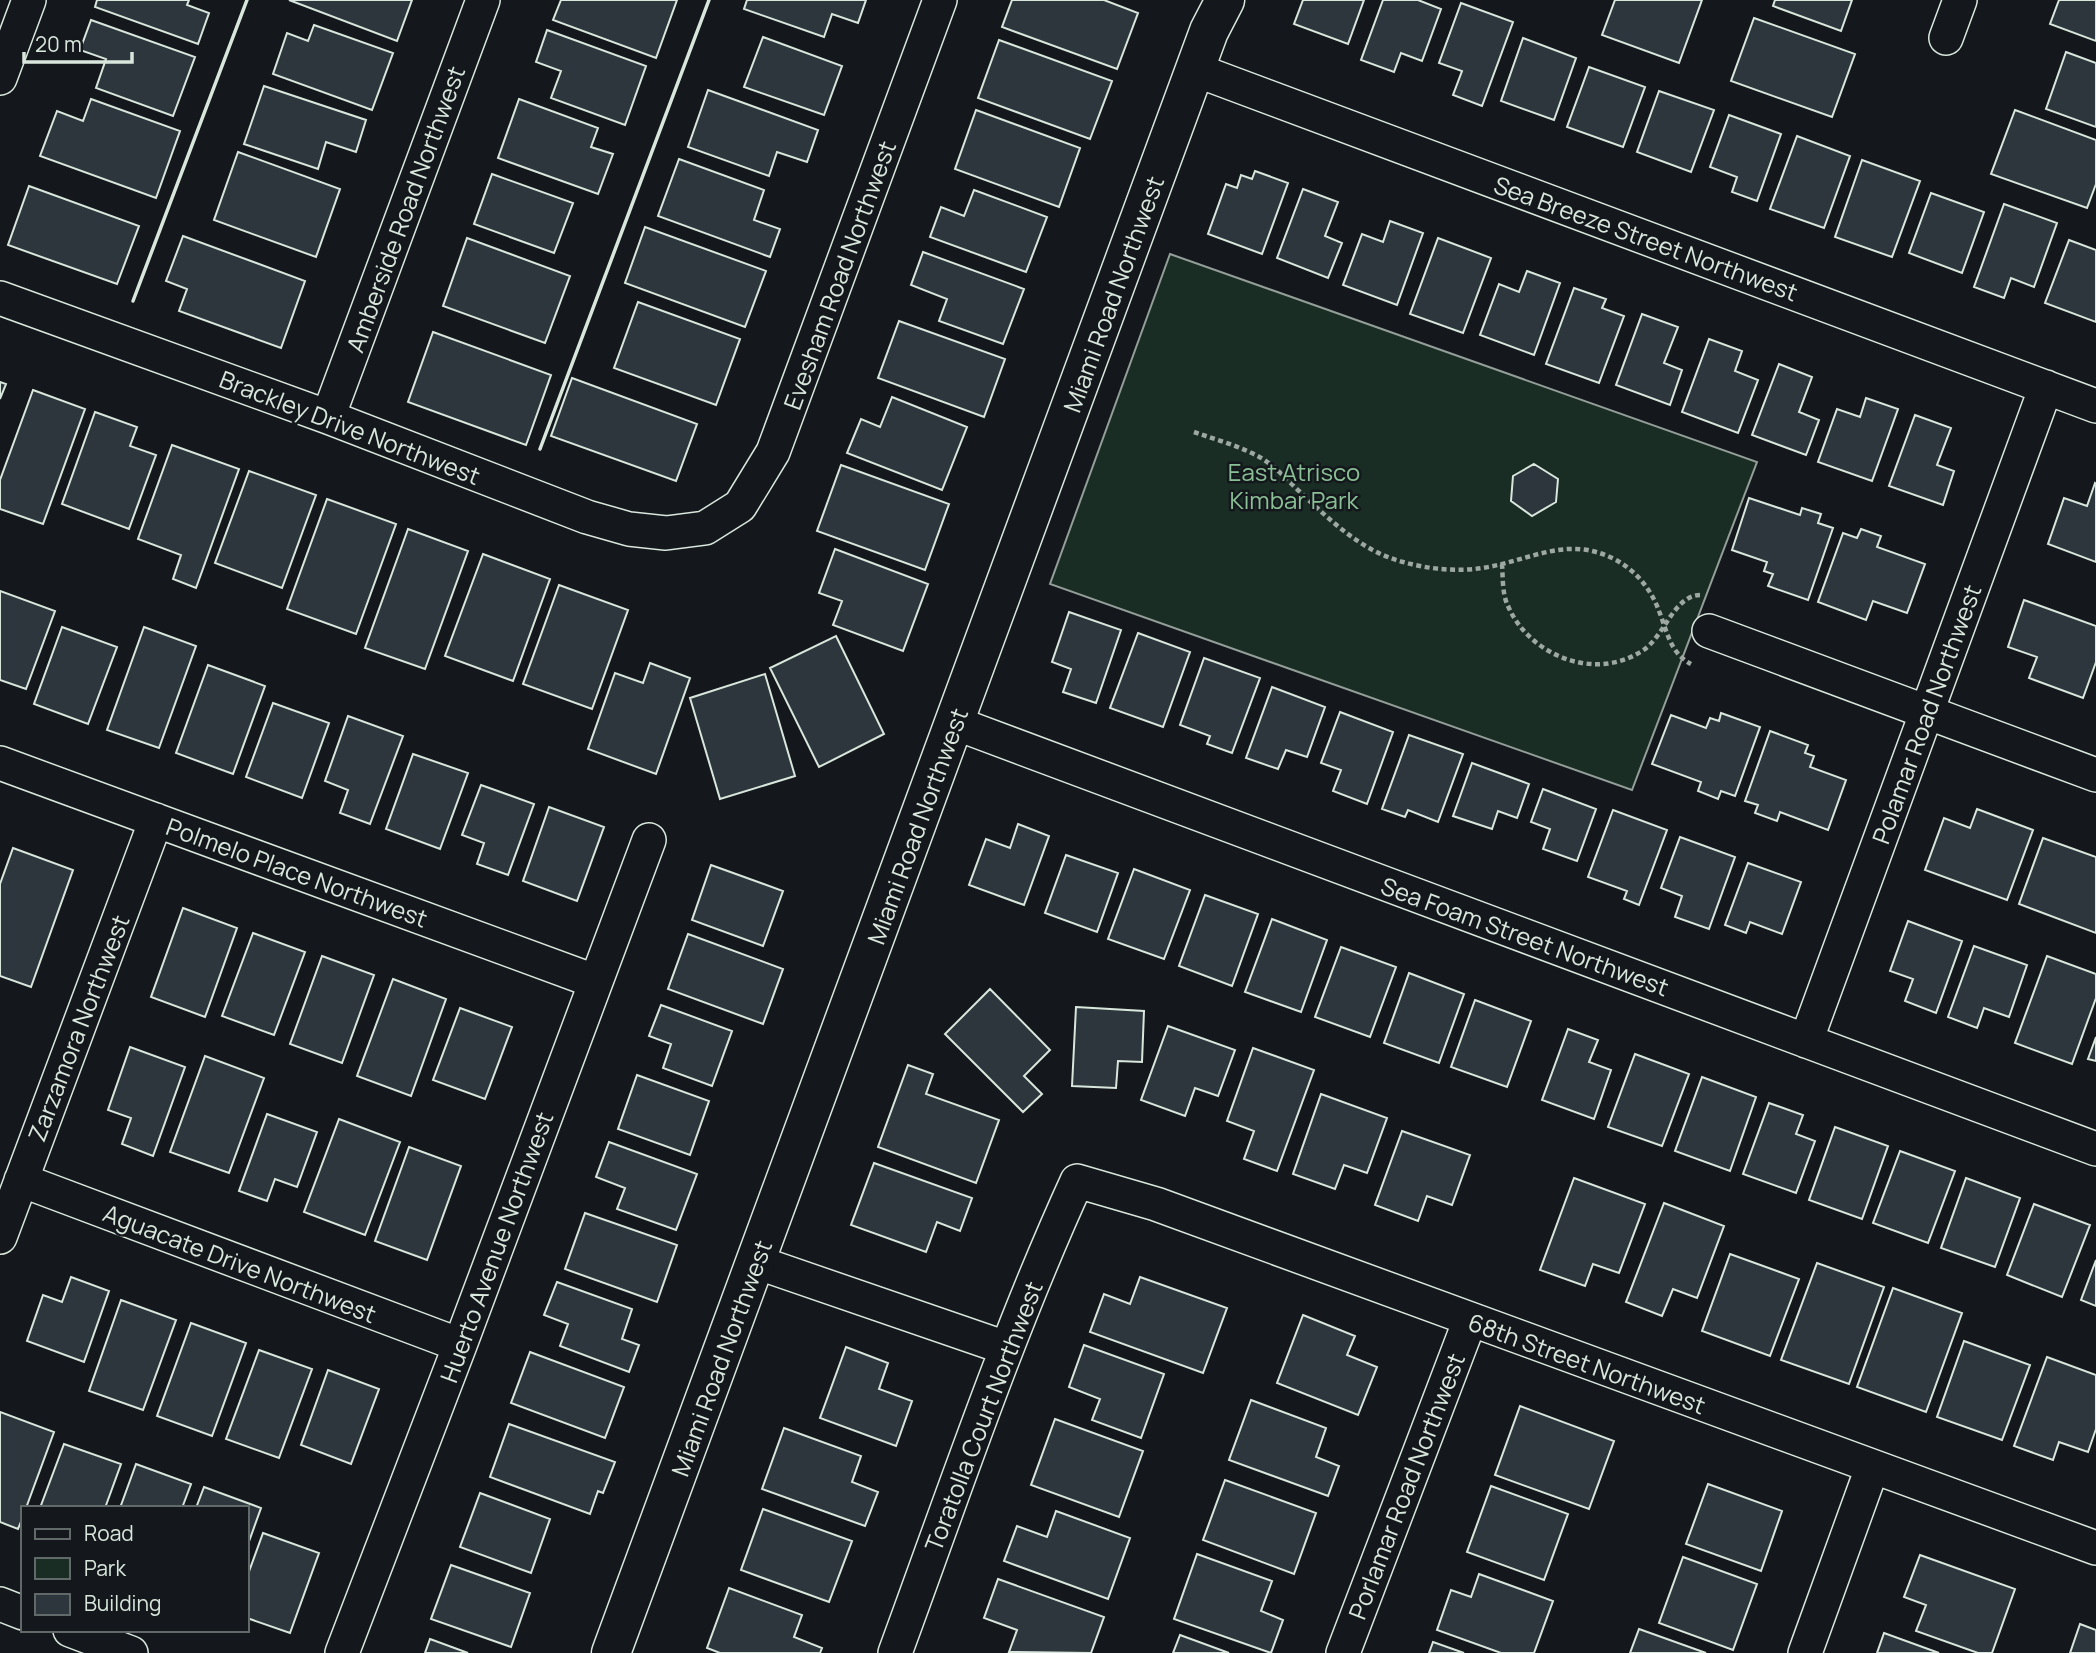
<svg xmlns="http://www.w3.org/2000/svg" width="2096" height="1653" font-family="Manrope,sans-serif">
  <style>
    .green { fill: #1a2d24; stroke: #939e99; stroke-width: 2 }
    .building { fill: #2c363c; stroke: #d8e6dc; stroke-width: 2 }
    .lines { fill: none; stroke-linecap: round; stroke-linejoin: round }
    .street-casing { stroke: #d8e6dc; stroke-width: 36 }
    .secondary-casing { stroke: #d8e6dc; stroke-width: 41 }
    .path { stroke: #9da8a2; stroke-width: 4.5; stroke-dasharray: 5 3.5; stroke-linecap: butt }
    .street { stroke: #14181c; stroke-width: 33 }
    .secondary { stroke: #14181c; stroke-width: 38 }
    .wall { stroke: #d8e6dc; stroke-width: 3.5 }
    .labels { text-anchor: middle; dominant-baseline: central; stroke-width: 5; stroke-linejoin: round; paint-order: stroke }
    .street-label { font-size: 24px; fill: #d8e6dc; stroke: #14181c }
    .park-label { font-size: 24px; fill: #8ac095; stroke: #14181c }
  </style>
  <rect width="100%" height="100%" fill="#14181c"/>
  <!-- green -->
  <path class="green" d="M 1170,254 L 1757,462 L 1632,790 L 1050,584 Z"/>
  <!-- building -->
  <path class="building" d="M 97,0 L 189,0 L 187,5 L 209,13 L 198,44 L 95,7 Z
    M 289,0 L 412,0 L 397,41 Z
    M 561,0 L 677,0 L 656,58 L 553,20 Z
    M 747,0 L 866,0 L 858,23 L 832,14 L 824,37 L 744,9 Z
    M 1012,0 L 1104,0 L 1138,13 L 1117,69 L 1002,27 Z
    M 1303,0 L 1364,0 L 1348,44 L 1294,24 Z
    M 1383,0 L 1418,0 L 1441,9 L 1422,61 L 1401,53 L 1394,72 L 1361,60 Z
    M 1615,0 L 1702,0 L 1679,63 L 1602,35 Z
    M 1775,0 L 1852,0 L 1841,31 L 1773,6 Z
    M 2059,0 L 2096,0 L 2096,41 L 2050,24 Z
    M 1461,3 L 1513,22 L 1482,106 L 1453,95 L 1462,71 L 1439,63 Z
    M 1754,18 L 1855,54 L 1832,117 L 1731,81 Z
    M 91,20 L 195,57 L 173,116 L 96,88 L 106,59 L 80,50 Z
    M 314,25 L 393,53 L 372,110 L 273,74 L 287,33 L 308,41 Z
    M 547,30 L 646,66 L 625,125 L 551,98 L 561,71 L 536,62 Z
    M 763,37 L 842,66 L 824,115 L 744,87 Z
    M 1523,38 L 1576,58 L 1554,120 L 1501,101 Z
    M 999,40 L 1112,81 L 1090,139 L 978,98 Z
    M 2066,52 L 2096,63 L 2096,127 L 2046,109 Z
    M 1589,67 L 1645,87 L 1623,147 L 1567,127 Z
    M 264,86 L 366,120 L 356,152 L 326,142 L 318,169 L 244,144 Z
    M 708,90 L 818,130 L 807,162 L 777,152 L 769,176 L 688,147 Z
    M 1659,91 L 1714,110 L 1691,172 L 1637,152 Z
    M 91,99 L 180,131 L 156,198 L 40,156 L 57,111 L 83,121 Z
    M 519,99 L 598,128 L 591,147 L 613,154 L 598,194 L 498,158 Z
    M 976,110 L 1080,148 L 1059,207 L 955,169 Z
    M 2015,110 L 2096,140 L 2096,184 L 2087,208 L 1991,174 Z
    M 1729,115 L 1781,134 L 1757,201 L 1732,192 L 1737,177 L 1710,167 Z
    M 1797,136 L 1850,156 L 1824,228 L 1770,209 Z
    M 238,152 L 340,189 L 316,257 L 214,220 Z
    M 679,159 L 764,190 L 754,220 L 780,229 L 770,257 L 658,216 Z
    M 1862,160 L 1920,181 L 1892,257 L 1835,237 Z
    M 1255,171 L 1288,183 L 1262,254 L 1208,234 L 1226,184 L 1237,188 L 1241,175 L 1252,179 Z
    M 492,174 L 573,203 L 554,253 L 474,224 Z
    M 29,186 L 139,226 L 117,284 L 8,245 Z
    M 1303,189 L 1338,202 L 1325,236 L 1342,243 L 1328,278 L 1277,258 Z
    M 974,190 L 1047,217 L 1026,272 L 930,237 L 941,207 L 964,216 Z
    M 1931,193 L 1984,212 L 1962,273 L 1909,253 Z
    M 2004,204 L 2057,223 L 2034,287 L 2011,278 L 2004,298 L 1974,287 Z
    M 1390,221 L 1423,233 L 1397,305 L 1343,285 L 1362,234 L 1383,242 Z
    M 645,227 L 766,271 L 745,327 L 625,283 Z
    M 183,236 L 305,281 L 281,348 L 179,311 L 187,289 L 166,281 Z
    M 467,238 L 570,276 L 545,343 L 443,306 Z
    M 1438,238 L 1491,258 L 1463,333 L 1410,314 Z
    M 2069,240 L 2096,250 L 2096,322 L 2045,303 Z
    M 923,252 L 1024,289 L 1003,344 L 939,321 L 947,299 L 911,285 Z
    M 1527,271 L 1560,283 L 1534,355 L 1480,335 L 1499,284 L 1519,292 Z
    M 1574,288 L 1606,299 L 1602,308 L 1624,316 L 1599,383 L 1546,364 Z
    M 638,302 L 740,339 L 716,405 L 614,368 Z
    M 1642,314 L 1678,327 L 1664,363 L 1682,370 L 1670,405 L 1616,385 Z
    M 899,321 L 1005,359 L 984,417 L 878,378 Z
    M 433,332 L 551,375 L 526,445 L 408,402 Z
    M 1709,339 L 1742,351 L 1735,371 L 1758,380 L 1738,433 L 1682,412 Z
    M 1779,364 L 1812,377 L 1799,412 L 1819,420 L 1806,455 L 1752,435 Z
    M 572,378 L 697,424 L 676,481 L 551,436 Z
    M 0,382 L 6,384 L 0,399 Z
    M 33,390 L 85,409 L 43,524 L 0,509 L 0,480 Z
    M 892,397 L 967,427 L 942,490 L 847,453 L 861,419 L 880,427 Z
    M 1866,398 L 1898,409 L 1872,481 L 1818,462 L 1837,409 L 1860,417 Z
    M 95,412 L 137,427 L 130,446 L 156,455 L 129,529 L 62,504 Z
    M 1915,415 L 1951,428 L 1937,465 L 1954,471 L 1943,505 L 1889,486 Z
    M 172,445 L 239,469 L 196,588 L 173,579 L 181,555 L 138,539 Z
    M 1534,464 L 1558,479 L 1556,502 L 1532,516 L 1511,501 L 1513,476 Z
    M 841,465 L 949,504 L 925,570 L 817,531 Z
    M 249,471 L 316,495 L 282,588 L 215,563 Z
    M 2095,483 L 2096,484 L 2096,562 L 2048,544 L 2064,498 L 2087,506 Z
    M 1749,498 L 1800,515 L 1802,508 L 1821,514 L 1818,523 L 1833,528 L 1808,600 L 1768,586 L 1773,574 L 1764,571 L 1767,562 L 1732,550 Z
    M 327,499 L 396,524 L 356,634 L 287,609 Z
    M 408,529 L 468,551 L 425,669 L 365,648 Z
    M 1861,529 L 1881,536 L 1877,547 L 1925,564 L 1907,613 L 1873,601 L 1866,620 L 1818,602 L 1843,533 L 1857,538 Z
    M 835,549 L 928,584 L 903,651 L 833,625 L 842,601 L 819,593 Z
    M 483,554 L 550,579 L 513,681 L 445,656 Z
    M 559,585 L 628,610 L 592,709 L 523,684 Z
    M 0,591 L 55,611 L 26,689 L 0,680 Z
    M 2024,600 L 2096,626 L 2096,662 L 2083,698 L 2029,678 L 2037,657 L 2008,647 Z
    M 1069,612 L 1121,630 L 1096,703 L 1063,692 L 1071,669 L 1052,662 Z
    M 62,627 L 117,647 L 88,724 L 34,704 Z
    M 144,627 L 196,646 L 159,748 L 107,730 Z
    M 1138,633 L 1190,652 L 1163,727 L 1110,708 Z
    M 836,636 L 884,734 L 819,767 L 770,668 Z
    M 1204,658 L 1260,678 L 1232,753 L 1207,744 L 1210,736 L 1180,725 Z
    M 650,663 L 690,678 L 656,774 L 588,749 L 615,673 L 643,683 Z
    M 208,665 L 265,686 L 233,774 L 176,753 Z
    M 765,674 L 795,776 L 720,799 L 690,698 Z
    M 1272,687 L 1325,707 L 1307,757 L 1286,750 L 1278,769 L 1246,758 Z
    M 273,703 L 329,723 L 302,798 L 246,777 Z
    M 1340,712 L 1393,732 L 1367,804 L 1333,791 L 1341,770 L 1321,763 Z
    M 1721,713 L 1760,727 L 1735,796 L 1721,791 L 1718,799 L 1698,791 L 1701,782 L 1652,764 L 1671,715 L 1706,728 L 1710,718 L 1719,721 Z
    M 348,716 L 403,736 L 370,824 L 340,813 L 348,790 L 325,781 Z
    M 1770,731 L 1808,745 L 1805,753 L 1814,756 L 1810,767 L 1846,780 L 1828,830 L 1780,812 L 1777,821 L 1755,813 L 1758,805 L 1745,801 Z
    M 1409,735 L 1463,754 L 1438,822 L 1408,810 L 1405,817 L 1382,809 Z
    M 413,754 L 468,773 L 440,849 L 386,829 Z
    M 1472,763 L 1529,784 L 1517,818 L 1498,811 L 1492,829 L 1453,816 Z
    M 481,785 L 534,804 L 508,875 L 477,864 L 484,843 L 462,835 Z
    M 1543,789 L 1596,809 L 1577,861 L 1543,849 L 1550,829 L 1531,822 Z
    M 549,807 L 604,827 L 577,901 L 523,881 Z
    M 1977,809 L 2033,830 L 2007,900 L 1925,870 L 1944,818 L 1970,828 Z
    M 1613,810 L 1667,830 L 1639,905 L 1624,899 L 1627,891 L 1588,877 Z
    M 1018,824 L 1049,836 L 1024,905 L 969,885 L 986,839 L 1010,848 Z
    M 1680,837 L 1735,857 L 1709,929 L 1675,917 L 1682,896 L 1661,888 Z
    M 2043,838 L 2096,857 L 2096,933 L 2019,904 Z
    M 13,848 L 73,870 L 31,987 L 0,976 L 0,884 Z
    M 1066,855 L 1118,873 L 1097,932 L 1045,913 Z
    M 1748,863 L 1801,882 L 1782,934 L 1750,922 L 1746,933 L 1725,925 Z
    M 711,865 L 783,891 L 763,946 L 692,920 Z
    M 1134,869 L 1190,890 L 1164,959 L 1108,939 Z
    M 1205,895 L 1258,914 L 1232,986 L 1179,966 Z
    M 183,908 L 237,928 L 205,1017 L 151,997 Z
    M 1272,919 L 1327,940 L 1301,1012 L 1245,992 Z
    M 1908,921 L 1962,941 L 1936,1013 L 1905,1001 L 1913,979 L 1890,971 Z
    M 253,933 L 305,952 L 274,1035 L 222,1016 Z
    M 688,934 L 783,969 L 763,1024 L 668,989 Z
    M 1974,946 L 2027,965 L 2009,1017 L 1984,1008 L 1977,1028 L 1948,1017 Z
    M 1341,947 L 1396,967 L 1370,1037 L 1315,1017 Z
    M 322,956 L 374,975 L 342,1063 L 290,1044 Z
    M 2047,956 L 2096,974 L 2096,998 L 2072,1064 L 2015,1043 Z
    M 1409,973 L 1464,994 L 1439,1063 L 1384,1043 Z
    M 393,979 L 446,999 L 411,1096 L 357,1076 Z
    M 990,989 L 1050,1050 L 1024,1076 L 1042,1094 L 1023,1112 L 945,1034 Z
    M 1475,1000 L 1531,1021 L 1507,1087 L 1451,1067 Z
    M 661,1005 L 732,1031 L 712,1086 L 663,1068 L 671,1044 L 649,1036 Z
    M 1076,1007 L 1144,1011 L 1142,1062 L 1118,1061 L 1116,1088 L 1072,1086 Z
    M 460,1008 L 512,1027 L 485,1099 L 433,1080 Z
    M 1168,1026 L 1235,1050 L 1218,1096 L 1195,1088 L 1185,1116 L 1141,1100 Z
    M 1568,1029 L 1598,1040 L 1589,1062 L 1611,1070 L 1594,1119 L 1542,1100 Z
    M 2096,1037 L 2096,1061 L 2088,1059 Z
    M 130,1047 L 185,1067 L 153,1156 L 122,1144 L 131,1118 L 108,1110 Z
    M 1253,1048 L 1314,1070 L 1277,1171 L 1244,1159 L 1254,1131 L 1227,1121 Z
    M 1635,1054 L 1689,1074 L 1662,1146 L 1608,1127 Z
    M 205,1056 L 264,1078 L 229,1173 L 170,1152 Z
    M 908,1065 L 933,1074 L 926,1094 L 999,1120 L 976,1183 L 878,1147 Z
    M 637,1075 L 709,1101 L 690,1155 L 618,1129 Z
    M 1702,1077 L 1756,1097 L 1730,1171 L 1675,1151 Z
    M 1321,1094 L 1387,1118 L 1367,1173 L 1344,1165 L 1335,1189 L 1293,1174 Z
    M 1769,1103 L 1803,1115 L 1796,1134 L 1815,1141 L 1796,1193 L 1743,1174 Z
    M 267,1114 L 317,1132 L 297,1187 L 275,1179 L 267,1201 L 239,1191 Z
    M 339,1119 L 400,1142 L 365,1235 L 304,1212 Z
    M 1835,1127 L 1888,1146 L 1862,1219 L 1809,1200 Z
    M 1402,1131 L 1470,1155 L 1452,1205 L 1427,1196 L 1418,1221 L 1375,1205 Z
    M 609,1142 L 697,1174 L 676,1230 L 617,1209 L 625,1188 L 596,1177 Z
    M 409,1147 L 461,1166 L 427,1260 L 375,1241 Z
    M 1900,1151 L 1955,1171 L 1928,1243 L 1873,1223 Z
    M 874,1163 L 972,1198 L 960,1231 L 937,1222 L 926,1252 L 851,1225 Z
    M 1574,1178 L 1645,1204 L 1619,1273 L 1593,1264 L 1585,1286 L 1540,1270 Z
    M 1966,1178 L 2020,1198 L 1995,1267 L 1941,1248 Z
    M 1664,1203 L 1724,1226 L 1697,1298 L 1673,1289 L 1662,1316 L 1626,1302 Z
    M 2034,1204 L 2090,1225 L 2062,1297 L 2007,1275 Z
    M 585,1213 L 677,1245 L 657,1302 L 565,1269 Z
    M 1730,1254 L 1799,1279 L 1770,1356 L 1702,1331 Z
    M 2096,1260 L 2096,1306 L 2081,1300 Z
    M 1817,1263 L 1884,1287 L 1849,1384 L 1781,1360 Z
    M 71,1277 L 109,1291 L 84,1362 L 27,1341 L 43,1295 L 62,1302 Z
    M 1140,1277 L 1227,1308 L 1203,1373 L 1090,1332 L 1104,1294 L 1130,1304 Z
    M 557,1282 L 632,1309 L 622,1339 L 639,1345 L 629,1372 L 560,1346 L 568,1324 L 544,1315 Z
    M 1893,1288 L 1962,1313 L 1926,1412 L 1857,1387 Z
    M 121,1300 L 176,1320 L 143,1410 L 89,1391 Z
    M 1303,1315 L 1355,1336 L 1347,1355 L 1377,1367 L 1358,1415 L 1277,1383 Z
    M 191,1323 L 246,1343 L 212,1436 L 157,1416 Z
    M 1964,1341 L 2030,1365 L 2002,1440 L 1937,1417 Z
    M 1084,1345 L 1164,1374 L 1141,1438 L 1092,1420 L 1100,1399 L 1069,1387 Z
    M 846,1347 L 888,1363 L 879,1389 L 912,1401 L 896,1446 L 820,1418 Z
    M 259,1350 L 312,1369 L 279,1458 L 226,1439 Z
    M 530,1352 L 624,1387 L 605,1438 L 511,1403 Z
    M 2047,1357 L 2096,1375 L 2096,1429 L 2088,1452 L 2059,1442 L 2053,1460 L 2014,1446 Z
    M 328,1370 L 379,1389 L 351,1464 L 301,1445 Z
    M 1251,1400 L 1326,1428 L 1316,1457 L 1339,1466 L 1328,1496 L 1229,1460 Z
    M 1520,1406 L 1614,1441 L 1589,1509 L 1495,1475 Z
    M 0,1412 L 54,1432 L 26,1508 L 23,1508 L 23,1517 L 18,1529 L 0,1522 Z
    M 1055,1419 L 1143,1451 L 1119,1517 L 1031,1485 Z
    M 509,1424 L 615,1462 L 603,1493 L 598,1491 L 590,1514 L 490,1477 Z
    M 784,1428 L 861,1456 L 852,1482 L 878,1492 L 865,1526 L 762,1489 Z
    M 64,1444 L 121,1464 L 105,1508 L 40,1508 Z
    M 136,1464 L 191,1484 L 182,1508 L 120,1508 Z
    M 1225,1480 L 1316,1513 L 1294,1574 L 1203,1540 Z
    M 1708,1484 L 1782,1511 L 1761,1571 L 1686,1544 Z
    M 1491,1486 L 1568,1514 L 1544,1580 L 1467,1552 Z
    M 204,1487 L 261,1508 L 247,1547 L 247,1508 L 196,1508 Z
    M 480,1493 L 550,1519 L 531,1573 L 460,1547 Z
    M 763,1509 L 852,1541 L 829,1602 L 741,1570 Z
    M 1056,1511 L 1130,1538 L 1108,1599 L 1004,1561 L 1017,1526 L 1047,1537 Z
    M 263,1533 L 319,1553 L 290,1633 L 247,1618 L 247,1577 Z
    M 1197,1554 L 1272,1581 L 1261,1611 L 1283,1620 L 1271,1653 L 1174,1619 Z
    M 1920,1555 L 2015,1589 L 1992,1653 L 1978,1653 L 1916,1631 L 1926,1605 L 1904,1597 Z
    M 1683,1557 L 1757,1584 L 1733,1650 L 1659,1623 Z
    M 451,1565 L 530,1593 L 511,1647 L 431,1619 Z
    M 1479,1574 L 1553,1601 L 1534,1653 L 1501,1653 L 1437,1630 L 1451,1590 L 1471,1597 Z
    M 998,1579 L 1104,1617 L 1091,1653 L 1009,1652 L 1017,1630 L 984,1618 Z
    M 729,1588 L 802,1615 L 794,1637 L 822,1648 L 820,1653 L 720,1653 L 707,1648 Z
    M 2080,1624 L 2096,1630 L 2096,1653 L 2070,1653 Z
    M 1639,1629 L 1706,1653 L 1630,1653 Z
    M 1884,1633 L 1939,1653 L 1877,1653 Z
    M 1180,1635 L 1229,1653 L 1173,1653 Z
    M 430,1639 L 468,1653 L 425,1653 Z
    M 1433,1642 L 1464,1653 L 1429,1653 Z"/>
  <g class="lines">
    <defs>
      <path id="street" d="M 1946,38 L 1960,0
        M 1196,70 L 2096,406
        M 0,78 L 29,0
        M 0,298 L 328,417 L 587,517 L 629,529 L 666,533 L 705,528 L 740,506 L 773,452 L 940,0
        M 328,417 L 483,0
        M 1709,631 L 2096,775
        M 955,723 L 2096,1149
        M 0,763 L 594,981
        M 1806,1041 L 2046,387
        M 21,1180 L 460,1345
        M 0,1237 L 156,820
        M 756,1262 L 1006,1348
        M 0,1604 L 23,1613
        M 70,1630 L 131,1653
        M 342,1653 L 460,1345 L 649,840
        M 895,1653 C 953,1495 1007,1334 1077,1181 L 1156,1204 L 2096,1548
        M 1343,1653 L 1470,1320
        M 1805,1653 L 1872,1468"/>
      <path id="secondary" d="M 611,1653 L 1209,31 L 1225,0"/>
    </defs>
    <!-- street casing -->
    <use href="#street" class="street-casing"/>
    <!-- secondary casing -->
    <use href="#secondary" class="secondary-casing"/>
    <!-- path -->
    <path class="path" d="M 1194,432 C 1217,440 1243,447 1263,459 C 1277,468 1287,480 1299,491 C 1330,520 1361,551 1403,562 C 1428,569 1457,572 1482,568 C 1530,561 1567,534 1616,560 C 1636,571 1651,589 1659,611 C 1667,631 1670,653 1691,664
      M 1502,564 C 1503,577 1502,594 1508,606 C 1529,655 1594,682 1642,651 C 1665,637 1673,595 1701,595"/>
    <!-- street -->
    <use href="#street" class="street"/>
    <!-- secondary -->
    <use href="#secondary" class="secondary"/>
    <!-- wall -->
    <path class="wall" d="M 133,301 L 247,0
      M 540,449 L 709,0"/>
  </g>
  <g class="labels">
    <!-- street labels -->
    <g class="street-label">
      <text transform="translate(405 209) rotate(-70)">Amberside Road Northwest</text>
      <text transform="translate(1646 238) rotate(20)">Sea Breeze Street Northwest</text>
      <text transform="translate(839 275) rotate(-70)">Evesham Road Northwest</text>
      <text transform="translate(1113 294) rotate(-70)">Miami Road Northwest</text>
      <text transform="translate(350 427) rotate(21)">Brackley Drive Northwest</text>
      <text transform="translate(1926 714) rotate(-70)">Polamar Road Northwest</text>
      <text transform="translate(917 826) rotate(-70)">Miami Road Northwest</text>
      <text transform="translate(297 872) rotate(20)">Polmelo Place Northwest</text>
      <text transform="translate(1525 936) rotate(20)">Sea Foam Street Northwest</text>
      <text transform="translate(78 1028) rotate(-69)">Zarzamora Northwest</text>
      <text transform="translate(496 1247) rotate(-70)">Huerto Avenue Northwest</text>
      <text transform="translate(240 1263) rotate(21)">Aguacate Drive Northwest</text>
      <text transform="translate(721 1358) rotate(-70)">Miami Road Northwest</text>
      <text transform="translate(1587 1363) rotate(20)">68th Street Northwest</text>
      <text transform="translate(983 1416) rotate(-69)">Toratolla Court Northwest</text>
      <text transform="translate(1406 1486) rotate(-69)">Porlamar Road Northwest</text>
    </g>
    <!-- park labels -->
    <g class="park-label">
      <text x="1294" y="471">East Atrisco<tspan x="1294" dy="28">Kimbar Park</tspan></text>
    </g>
  </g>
  <!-- legend -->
  <rect x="21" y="1506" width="228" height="126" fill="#14181c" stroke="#626a69" stroke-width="2"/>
  <rect x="35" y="1529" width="35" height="10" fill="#14181c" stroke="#626a69" stroke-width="2"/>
  <text x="84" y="1541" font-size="21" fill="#d8e6dc">Road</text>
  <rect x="35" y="1558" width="35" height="21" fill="#1a2d24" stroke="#626a69" stroke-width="2"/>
  <text x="84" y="1576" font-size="21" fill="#d8e6dc">Park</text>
  <rect x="35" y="1594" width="35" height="21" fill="#2c363c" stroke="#626a69" stroke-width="2"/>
  <text x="84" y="1611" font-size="21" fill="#d8e6dc">Building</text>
  <!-- scale -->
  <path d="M24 52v10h108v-10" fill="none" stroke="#d8e6dc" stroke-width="3.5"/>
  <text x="35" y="52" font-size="21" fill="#d8e6dc" stroke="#14181c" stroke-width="5" paint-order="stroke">20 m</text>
</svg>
